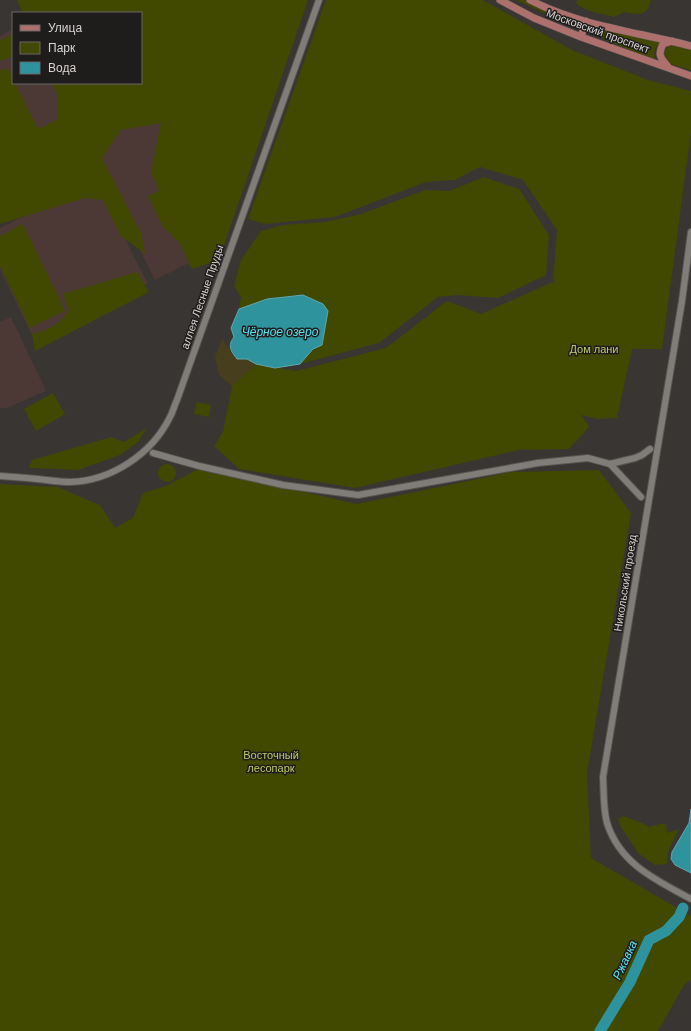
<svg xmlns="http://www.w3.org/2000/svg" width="691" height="1031" font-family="Helvetica,sans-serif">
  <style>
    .education { fill: #4c3834 }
    .green { fill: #414800 }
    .sand { fill: #463e1d }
    .water { fill: #2f939e; stroke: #61a6ae }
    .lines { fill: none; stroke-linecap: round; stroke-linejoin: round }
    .river { stroke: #2f939e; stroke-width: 11 }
    .minor-casing { stroke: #575451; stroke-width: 8 }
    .major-casing { stroke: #575451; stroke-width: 8 }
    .minor { stroke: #807d78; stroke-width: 6 }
    .major { stroke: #ae706d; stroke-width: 7 }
    .labels { text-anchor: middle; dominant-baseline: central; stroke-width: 3; stroke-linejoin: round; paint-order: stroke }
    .street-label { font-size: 11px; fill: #d7d4d2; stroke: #1f1d1c }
    .park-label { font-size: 11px; fill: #bcca6b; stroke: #1f1d1c }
    .water-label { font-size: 12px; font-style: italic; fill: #58e4f4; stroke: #1f1d1c }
  </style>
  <rect width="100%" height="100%" fill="#393532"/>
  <!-- education -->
  <path class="education" d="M 13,29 L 13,83 L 73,83 L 83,122 L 0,150 L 0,36 Z
    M 156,101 L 210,253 L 155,280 L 86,142 Z
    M 95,180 L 148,284 L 34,339 L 0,269 L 0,228 Z
    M 11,317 L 46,391 L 7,408 L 0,408 L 0,322 Z"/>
  <!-- green -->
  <path class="green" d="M 17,0 L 308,0 L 219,260 L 192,269 L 179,242 L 163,227 L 148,196 L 159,191 L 151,172 L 161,123 L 121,130 L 102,158 L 141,233 L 145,254 L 120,235 L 103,200 L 84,198 L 0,224 L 0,70 L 8,68 L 13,78 L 13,83 L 15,83 L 38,129 L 57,120 L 57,93 L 52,83 L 141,83 L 141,13 L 23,13 Z
    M 326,0 L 483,0 L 572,50 L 648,80 L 691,91 L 691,132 L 662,349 L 632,349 L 617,418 L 597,419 L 581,415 L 589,427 L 569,449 L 519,450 L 355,488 L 239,469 L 214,446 L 223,432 L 232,386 L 256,364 L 296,371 L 386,348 L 447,301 L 481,314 L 553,282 L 557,230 L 523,180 L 480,167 L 455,180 L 426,182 L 335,217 L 265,224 L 248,219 Z
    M 516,0 L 524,0 L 579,24 L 579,27 L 576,28 Z
    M 578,0 L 651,0 C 648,16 638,15 625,12 L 614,17 C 601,13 586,13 576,3 Z
    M 591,26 L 661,42 C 655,47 653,52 655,60 L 608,41 L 590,32 L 588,28 Z
    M 13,34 L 13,56 L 0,61 L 0,40 Z
    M 673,44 L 691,49 L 691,70 C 684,68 675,66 669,63 C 659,56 665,47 673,44 Z
    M 484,177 L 519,189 L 549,235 L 546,275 L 498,298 L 456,295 L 438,297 L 379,343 L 300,364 L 313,349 L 267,299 L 239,309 L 241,297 L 234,286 L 241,260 L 261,231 L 283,225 L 325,222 L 361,214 L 425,190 L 449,191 Z
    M 23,224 L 65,311 L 30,328 L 0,266 L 0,236 Z
    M 137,272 L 149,292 L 35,351 L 32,334 C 51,329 57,326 69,310 L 63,294 Z
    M 53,393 L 65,414 L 36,431 L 24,409 Z
    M 197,402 L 211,405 L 209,417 L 194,414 Z
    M 147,428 L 138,442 L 120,455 L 78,470 L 29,468 L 32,460 L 111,437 L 124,442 Z
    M158 473a9 9 0 1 1 18 0a9 9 0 1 1-18 0Z
    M 200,468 L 357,504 L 511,472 L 599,470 L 631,513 L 587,773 L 591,858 L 691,916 L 691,980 L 684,985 L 658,1031 L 0,1031 L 0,484 L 58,487 L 100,505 L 115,528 L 133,518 L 143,493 L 166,486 Z
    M 623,816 C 632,820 640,821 649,827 L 660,824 L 666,824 L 667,833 L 679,829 L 668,852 L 667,864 L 655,865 L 639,854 L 621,827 L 618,819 Z"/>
  <!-- sand -->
  <path class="sand" d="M 222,339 L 237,358 L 247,359 L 256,364 L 232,386 L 219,375 L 215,357 Z"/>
  <!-- water -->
  <path class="water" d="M 303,295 L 323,304 L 328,311 L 322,345 L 313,349 L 300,364 L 275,368 L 256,364 L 247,359 L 237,359 C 231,351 227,346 234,337 L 231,328 L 239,309 L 267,299 Z
    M 691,809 L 691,873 L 675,865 L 671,859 L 672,852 L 689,823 Z"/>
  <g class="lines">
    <!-- river -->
    <path class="river" d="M 600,1031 L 630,982 L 649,940 L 666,931 L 679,917 L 683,908"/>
    <defs>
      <path id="minor" d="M 691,232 L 682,301 L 603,777 C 604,792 603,808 607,823 C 620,864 656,880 691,899
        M 153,453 L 199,466 L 283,485 L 358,495 L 538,463 L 588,458 L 610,464 L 635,458 L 642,455 L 650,449
        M 610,464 L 641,497
        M 0,476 C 15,477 30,478 46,480 C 54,481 62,482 70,482 C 111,481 152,454 170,417 C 173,412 174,406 177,400 L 319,0"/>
      <path id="major" d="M 500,0 L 534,18 L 581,37 L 691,76
        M 530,0 C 580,26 638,32 691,46
        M 581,37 L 586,21
        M 669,68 C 661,58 657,56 663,44 L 672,41"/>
    </defs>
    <!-- minor casing -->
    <use href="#minor" class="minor-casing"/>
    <!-- major casing -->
    <use href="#major" class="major-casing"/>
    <!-- minor -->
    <use href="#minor" class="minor"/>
    <!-- major -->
    <use href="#major" class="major"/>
  </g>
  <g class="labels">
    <!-- street labels -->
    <g class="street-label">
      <text transform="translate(598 31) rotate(20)">Московский проспект</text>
      <text transform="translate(202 297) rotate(-71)">аллея Лесные Пруды</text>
      <text transform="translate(625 583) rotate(-81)">Никольский проезд</text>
    </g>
    <!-- park labels -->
    <g class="park-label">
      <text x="594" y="349">Дом лани</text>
      <text x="271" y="755">Восточный<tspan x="271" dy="13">лесопарк</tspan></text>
    </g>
    <!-- water labels -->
    <g class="water-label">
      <text x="280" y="332">Чёрное озеро</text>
      <text transform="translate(625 960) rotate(-65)">Ржавка</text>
    </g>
  </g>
  <!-- legend -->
  <rect x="12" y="12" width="130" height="72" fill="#1f1d1c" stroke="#696665"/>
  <rect x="20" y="25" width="20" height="6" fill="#ae706d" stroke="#696665"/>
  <text x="48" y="32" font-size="12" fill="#d7d4d2">Улица</text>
  <rect x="20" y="42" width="20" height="12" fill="#414800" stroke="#696665"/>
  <text x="48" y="52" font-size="12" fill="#d7d4d2">Парк</text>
  <rect x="20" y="62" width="20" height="12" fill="#2f939e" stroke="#696665"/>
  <text x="48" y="72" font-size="12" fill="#d7d4d2">Вода</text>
</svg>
